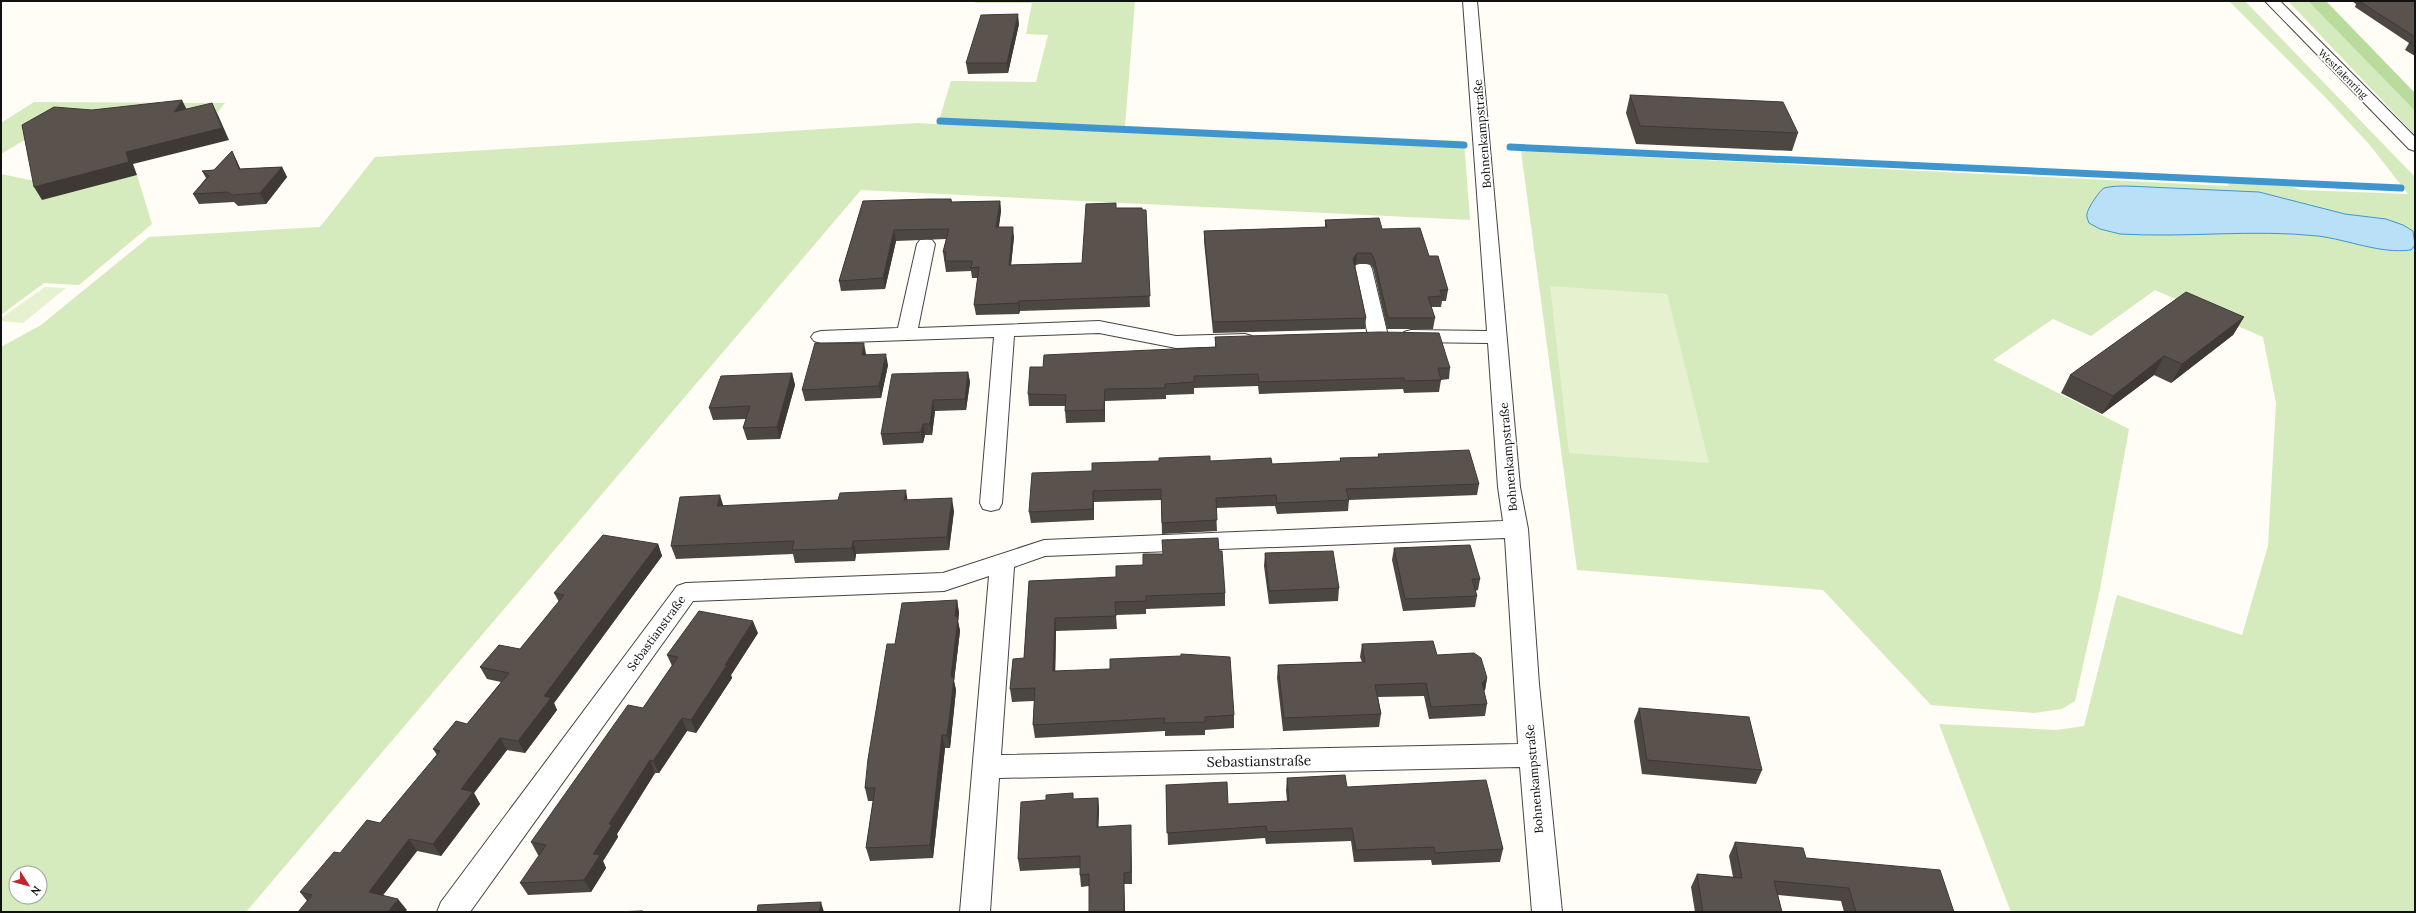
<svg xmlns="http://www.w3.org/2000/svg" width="2416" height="913" font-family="Lora,serif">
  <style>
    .green { fill: #d5ebbd; fill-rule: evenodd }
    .forest { fill: #b9dc9c }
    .pitch { fill: #e6f2cf }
    .water { fill: #b9e0f7; stroke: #3f96cf }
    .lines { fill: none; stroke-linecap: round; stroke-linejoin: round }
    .stream { stroke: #3f96cf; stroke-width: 7 }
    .minor-casing { stroke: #444; stroke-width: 2 }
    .tertiary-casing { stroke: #444; stroke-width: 2 }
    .minor { fill: #fff; fill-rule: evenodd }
    .tertiary { fill: #fff; fill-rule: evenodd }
    .wall { fill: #4d4742 }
    .shaded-wall { fill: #3f3936 }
    .building { fill: #5a524d; stroke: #3f3936 }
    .labels { text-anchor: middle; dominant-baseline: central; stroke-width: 4; stroke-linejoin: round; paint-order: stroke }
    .far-street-label { font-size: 10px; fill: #111; stroke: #fff }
    .street-label { font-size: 12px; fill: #111; stroke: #fff }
    .near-street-label { font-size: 14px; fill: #111; stroke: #fff }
  </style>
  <rect width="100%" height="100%" fill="#fffdf5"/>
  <!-- green -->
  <path class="green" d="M 976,1 L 1135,1 L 1125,126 L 1464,141 L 1470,220 L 861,190 L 246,912 L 1,912 L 1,347 L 41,325 L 149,237 L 320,227 L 375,157 L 918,123 L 936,124 L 940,117 L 951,81 L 1036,82 L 1048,35 L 1026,34 L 1032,3 L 975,3 ZM 16,873 L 40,873 L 40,897 L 16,897 Z
    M 2229,1 L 2245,1 L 2415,177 L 2415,912 L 2011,912 L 1939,724 L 2056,730 L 2084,726 L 2117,595 L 2242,635 L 2268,546 L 2276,403 L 2263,337 L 2155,290 L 2091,336 L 2053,319 L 1993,360 L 2129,429 L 2100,589 L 2075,701 L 2062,709 L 2034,713 L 1931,705 L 1823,590 L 1577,570 L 1521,151 L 2228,186 L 2229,182 L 2225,179 L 2238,179 L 2241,183 L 2293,187 L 2301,190 L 2408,194 L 2369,144 L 2326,98 Z
    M 2288,1 L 2308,1 L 2415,111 L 2415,135 Z
    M 34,102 L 225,103 L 218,112 L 182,122 L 31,136 L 1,154 L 1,123 Z
    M 1,174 L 39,182 L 137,175 L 152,224 L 79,285 L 44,283 L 1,315 Z"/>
  <!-- forest -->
  <path class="forest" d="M 2308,1 L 2326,1 L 2415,93 L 2415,111 Z"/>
  <!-- pitch -->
  <path class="pitch" d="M 1550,286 L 1667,294 L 1709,463 L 1569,453 Z
    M 45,287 L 66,288 L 23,323 L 1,321 L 1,318 Z"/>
  <!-- water -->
  <path class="water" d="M 2127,186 L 2259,192 L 2345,214 L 2386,219 L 2403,225 L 2413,231 L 2415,245 L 2411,250 C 2380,254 2349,240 2318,236 C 2252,229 2185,238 2120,234 L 2100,229 L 2089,223 C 2088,220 2086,216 2087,214 C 2087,209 2100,190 2104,188 C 2111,186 2120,186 2127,186 Z"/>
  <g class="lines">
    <!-- stream -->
    <path class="stream" d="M 940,121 L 1464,145
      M 1510,147 L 2401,188"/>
    <defs>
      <path id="minor" d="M 1463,1 L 1477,1 L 1520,487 L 1528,529 L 1539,684 L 1562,912 L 1532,912 L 1520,767 L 999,778 L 990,912 L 960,912 L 989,576 L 944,591 L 693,601 L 470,912 L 437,912 L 441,902 L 677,586 L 686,583 L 943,573 L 1044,540 L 1503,521 L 1498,487 L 1488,343 L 1411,342 L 1404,340 L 1401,336 L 1404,332 L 1411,330 L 1487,331 ZM 1505,538 L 1518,744 L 1001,755 L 1014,567 L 1045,556 Z
        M 926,239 L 932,240 L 935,244 L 918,328 L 1099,321 L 1176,336 L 1245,334 L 1252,336 L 1255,340 L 1252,344 L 1245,346 L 1176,348 L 1099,333 L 1014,336 L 1002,503 L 999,509 L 991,511 L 983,509 L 980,503 L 994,337 L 821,343 L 814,341 L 811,337 L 814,333 L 821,331 L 898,328 L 917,244 L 920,240 Z
        M 1363,263 L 1370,265 L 1372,269 L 1388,336 L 1385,340 L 1378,342 L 1371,340 L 1368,336 L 1354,269 L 1356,265 Z"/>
      <path id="tertiary" d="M 2265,1 L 2280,1 L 2415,137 L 2415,151 L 2409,149 Z"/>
    </defs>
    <!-- minor casing -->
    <use href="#minor" class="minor-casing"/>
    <!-- tertiary casing -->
    <use href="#tertiary" class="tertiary-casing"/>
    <!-- minor -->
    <use href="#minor" class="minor"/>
    <!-- tertiary -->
    <use href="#tertiary" class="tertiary"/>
  </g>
  <!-- wall -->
  <path class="wall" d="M 2352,1 L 2415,1 L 2415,56 L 2405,50 L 2409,43 L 2355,7 L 2356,4 Z
    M 1019,24 L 1008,73 L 968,74 L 966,63 Z
    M 1630,95 L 1798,133 L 1792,151 L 1636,144 L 1626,113 Z
    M 232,151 L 240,169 L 282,167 L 287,177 L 266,204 L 238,206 L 234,202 L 199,204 L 193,194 L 206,178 L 202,171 L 214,170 Z
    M 951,199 L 952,202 L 1000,201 L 1001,211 L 999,227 L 1014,237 L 1011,265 L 1082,263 L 1116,208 L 1146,210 L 1150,307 L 1020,311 L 1019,314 L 976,315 L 974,305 L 978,278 L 972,278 L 971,271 L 946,272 L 943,252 L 946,239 L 896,241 L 885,289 L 841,291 L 839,281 L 863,201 Z
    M 1325,220 L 1382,229 L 1429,256 L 1448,290 L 1446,301 L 1442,301 L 1441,307 L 1431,307 L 1435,318 L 1433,329 L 1387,329 L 1373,268 L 1370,264 L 1356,264 L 1355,265 L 1366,318 L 1365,329 L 1213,333 L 1204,241 L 1204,231 L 1325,227 Z
    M 2244,317 L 2233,335 L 2171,383 L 2154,375 L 2102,414 L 2061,393 L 2070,375 Z
    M 1215,337 L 1450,368 L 1449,379 L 1441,380 L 1439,392 L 1404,393 L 1403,389 L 1259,394 L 1258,386 L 1194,388 L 1194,394 L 1166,395 L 1166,399 L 1105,401 L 1105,422 L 1066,423 L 1065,411 L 1065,406 L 1029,406 L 1028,394 L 1043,367 L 1215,347 Z
    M 866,354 L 888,365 L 881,398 L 805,401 L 802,390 Z
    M 968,372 L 970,382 L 966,410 L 935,411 L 932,435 L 925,435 L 923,443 L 883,445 L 881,434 Z
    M 792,373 L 795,385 L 780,439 L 747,440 L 743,428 L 746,419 L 713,420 L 709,408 Z
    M 1378,454 L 1479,484 L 1477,495 L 1349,500 L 1348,511 L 1277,514 L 1275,506 L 1216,508 L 1217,531 L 1162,534 L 1161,500 L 1094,502 L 1094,520 L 1031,523 L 1029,512 L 1092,471 L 1210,461 L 1272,464 L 1340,462 L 1340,458 L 1378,457 Z
    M 908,500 L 954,511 L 949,550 L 856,554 L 855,561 L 795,563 L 793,554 L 676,559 L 671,546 L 724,506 Z
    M 658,544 L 662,556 L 554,703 L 557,710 L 525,753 L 507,750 L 474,793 L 480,804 L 441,856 L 417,851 L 383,895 L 407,910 L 307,901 L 300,892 L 340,853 L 380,823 L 437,755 L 433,749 L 467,724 L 501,682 L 487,679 L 480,667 L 520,649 L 559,602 L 554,593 Z
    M 1394,548 L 1480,579 L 1478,590 L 1475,591 L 1477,596 L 1475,607 L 1403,611 L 1392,560 Z
    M 1219,551 L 1225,593 L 1225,606 L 1146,609 L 1146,614 L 1116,615 L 1117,629 L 1056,631 L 1055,671 L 1234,715 L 1234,728 L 1205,730 L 1205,735 L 1165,736 L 1165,731 L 1035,738 L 1033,725 L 1034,701 L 1012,702 L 1010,689 L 1024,658 L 1029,581 L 1116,577 L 1143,565 Z
    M 1265,553 L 1339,588 L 1338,601 L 1269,604 L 1264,566 Z
    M 957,600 L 959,613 L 958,621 L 960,631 L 954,681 L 956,690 L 950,748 L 945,748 L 933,858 L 870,861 L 866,848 L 873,801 L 868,801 L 865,788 L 895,644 Z
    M 758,633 L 731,675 L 732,678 L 696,733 L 687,731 L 659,773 L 655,773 L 617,834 L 618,837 L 603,861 L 606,868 L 591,892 L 528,895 L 520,883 L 540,855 L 538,855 L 531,842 L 643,708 L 672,666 L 667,655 Z
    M 1362,644 L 1437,655 L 1487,678 L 1485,690 L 1484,691 L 1487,704 L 1485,716 L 1429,719 L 1424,696 L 1378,697 L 1381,714 L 1379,727 L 1283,731 L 1277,678 L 1278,665 L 1362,662 L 1360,657 Z
    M 1639,708 L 1762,770 L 1756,784 L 1642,774 L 1634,721 Z
    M 1287,778 L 1347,787 L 1503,849 L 1500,862 L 1432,865 L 1431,860 L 1354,862 L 1351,841 L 1266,844 L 1265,838 L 1168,845 L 1166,785 L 1228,804 L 1287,801 L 1286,790 Z
    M 1098,798 L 1099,810 L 1098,827 L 1131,837 L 1132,884 L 1124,884 L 1125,912 L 1089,912 L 1089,886 L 1081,887 L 1080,875 L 1080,868 L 1020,871 L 1018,859 L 1046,800 Z
    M 1735,842 L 1806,858 L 1954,912 L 1844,912 L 1841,901 L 1778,895 L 1782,912 L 1695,912 L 1691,887 L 1697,874 L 1733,877 L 1729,856 Z"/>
  <!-- shaded-wall -->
  <path class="shaded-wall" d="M 1018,14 L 1019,24 L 1008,73 L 1007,63 Z
    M 182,100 L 188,112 L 174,112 Z
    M 212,103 L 218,115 L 229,140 L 133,164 L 137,175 L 42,200 L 34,187 L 126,152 Z
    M 232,151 L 237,161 L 245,180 L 239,169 Z
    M 282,167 L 287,177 L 266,204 L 260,193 Z
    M 1000,201 L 1001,211 L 997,237 L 996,227 Z
    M 1013,227 L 1014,237 L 1010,275 L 1009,265 Z
    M 894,230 L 896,241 L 885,289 L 883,278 Z
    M 1357,253 L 1356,264 L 1353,269 L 1353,259 Z
    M 1019,301 L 1020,311 L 1019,314 L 1018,303 Z
    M 2244,317 L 2233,335 L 2171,383 L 2182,364 Z
    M 864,343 L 866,354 L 864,366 L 862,355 Z
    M 886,354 L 888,365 L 881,398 L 879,386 Z
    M 2164,356 L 2154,375 L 2102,414 L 2113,396 Z
    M 968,372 L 970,382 L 966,410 L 965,399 Z
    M 792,373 L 795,385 L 780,439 L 777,427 Z
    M 1105,389 L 1105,422 L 1104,410 Z
    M 933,400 L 935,411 L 932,435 L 930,424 Z
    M 923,424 L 925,435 L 923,443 L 921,432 Z
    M 906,490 L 908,503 L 904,500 Z
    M 1093,491 L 1094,502 L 1094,520 L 1093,509 Z
    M 720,495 L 724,508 L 717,506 Z
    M 952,498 L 954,511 L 949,550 L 947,537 Z
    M 853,541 L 856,554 L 855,561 L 852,548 Z
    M 658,544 L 662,556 L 554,703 L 557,710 L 525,753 L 518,741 L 544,696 Z
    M 957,600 L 959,613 L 958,621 L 960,631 L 954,681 L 956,690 L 950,748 L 947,735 L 955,616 Z
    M 1055,618 L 1056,631 L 1055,684 L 1053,671 Z
    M 753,621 L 758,633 L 731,675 L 732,678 L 696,733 L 691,720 L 725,665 Z
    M 1487,678 L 1485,690 L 1479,696 L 1482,683 Z
    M 682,718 L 687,731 L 659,773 L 653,761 Z
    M 942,735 L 945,748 L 933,858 L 930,845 Z
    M 500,738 L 507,750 L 474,793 L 480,804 L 441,856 L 433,844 L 461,789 Z
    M 650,760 L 655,773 L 617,834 L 618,837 L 603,861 L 606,868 L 591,892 L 584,880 L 593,854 L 609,824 Z
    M 1098,798 L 1099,810 L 1098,839 L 1097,827 Z
    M 1131,825 L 1131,837 L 1132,884 L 1131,872 Z
    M 409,839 L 417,851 L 377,903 L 369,892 Z
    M 1124,873 L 1124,884 L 1125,912 L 1124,912 Z
    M 398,899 L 407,910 L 405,912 L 388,912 Z
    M 821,902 L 824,912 L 819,912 Z"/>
  <!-- building -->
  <path class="building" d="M 2359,1 L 2415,1 L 2415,37 Z
    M 1018,14 L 1007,63 L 966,63 L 981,15 Z
    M 2409,43 L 2415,43 L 2415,46 Z
    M 1630,95 L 1783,102 L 1798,133 L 1640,126 Z
    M 182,100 L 174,112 L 212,103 L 222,128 L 126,152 L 129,162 L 34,187 L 22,125 L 54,107 L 92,110 Z
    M 232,151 L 239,169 L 282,167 L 260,193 L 232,195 L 228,192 L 193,194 L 209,176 L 202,171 L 214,170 Z
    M 930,199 L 951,199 L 951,202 L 1000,201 L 996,227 L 1013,227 L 1009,265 L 1082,263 L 1086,204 L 1116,203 L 1116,208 L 1142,208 L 1142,210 L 1146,210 L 1150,296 L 1019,301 L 1018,303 L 974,305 L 979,267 L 971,268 L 972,261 L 945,261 L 946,252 L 943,252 L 949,229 L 894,230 L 883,278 L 839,281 L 863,201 Z
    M 1379,218 L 1382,229 L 1420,228 L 1429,256 L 1438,256 L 1448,290 L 1440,290 L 1442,296 L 1428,297 L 1435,318 L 1388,318 L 1374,258 L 1371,253 L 1357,253 L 1353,259 L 1366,318 L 1213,322 L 1204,231 L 1327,227 L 1325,220 Z
    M 2186,292 L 2244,317 L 2182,364 L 2164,356 L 2113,396 L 2070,375 Z
    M 1379,332 L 1439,333 L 1450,368 L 1438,368 L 1441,380 L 1405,381 L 1404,378 L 1259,382 L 1258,374 L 1194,376 L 1194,382 L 1165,384 L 1165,388 L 1105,389 L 1104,410 L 1065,411 L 1066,395 L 1028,394 L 1030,367 L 1043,367 L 1044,355 L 1216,347 L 1215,337 Z
    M 815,343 L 864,343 L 862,355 L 886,354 L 879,386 L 802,390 Z
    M 968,372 L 965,399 L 933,400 L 930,424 L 923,424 L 921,432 L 881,434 L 892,374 Z
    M 792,373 L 777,427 L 743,428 L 750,406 L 709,408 L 721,376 Z
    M 1469,450 L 1479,484 L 1346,489 L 1349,500 L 1277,503 L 1276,495 L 1216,498 L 1217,520 L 1162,523 L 1161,489 L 1093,491 L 1093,509 L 1029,512 L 1032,473 L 1092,471 L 1092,463 L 1159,461 L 1159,458 L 1210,456 L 1210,461 L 1271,458 L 1272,464 L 1341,461 L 1340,458 L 1379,457 L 1378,454 Z
    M 906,490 L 904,500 L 952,498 L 947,537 L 853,541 L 852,548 L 792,550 L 794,541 L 671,546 L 680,497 L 720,495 L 717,506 L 838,500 L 840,493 Z
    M 603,535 L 658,544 L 544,696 L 551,698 L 518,741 L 500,738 L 461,789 L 473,792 L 433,844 L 409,839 L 369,892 L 398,899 L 388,912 L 298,912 L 312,895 L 300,892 L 334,852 L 340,853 L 367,820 L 380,823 L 440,751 L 433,749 L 456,721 L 467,724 L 509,673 L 480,667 L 499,645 L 520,649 L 564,595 L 554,593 Z
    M 1218,538 L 1219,551 L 1222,551 L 1225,593 L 1146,596 L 1146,601 L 1115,602 L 1116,616 L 1055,618 L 1053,671 L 1110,669 L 1110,659 L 1181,656 L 1181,654 L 1230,657 L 1234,715 L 1205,717 L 1205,722 L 1164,723 L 1165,718 L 1033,725 L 1035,688 L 1010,689 L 1013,659 L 1024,658 L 1029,581 L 1116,577 L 1116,566 L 1143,565 L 1143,554 L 1163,554 L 1162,540 Z
    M 1470,545 L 1480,579 L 1472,579 L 1477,596 L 1405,599 L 1394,548 Z
    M 1333,551 L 1339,588 L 1269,591 L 1265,553 Z
    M 957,600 L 955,616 L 958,618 L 951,677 L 954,677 L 950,713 L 947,735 L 942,735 L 930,845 L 866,848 L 875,788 L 865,788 L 868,759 L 887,644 L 895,644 L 902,603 Z
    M 699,611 L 753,621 L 725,665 L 727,665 L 691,720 L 682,718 L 653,761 L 650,760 L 609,824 L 612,825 L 593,854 L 600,855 L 584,880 L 520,883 L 546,845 L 531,842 L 628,705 L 643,708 L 678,657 L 667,655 Z
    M 1433,641 L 1437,655 L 1474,653 L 1481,658 L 1487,678 L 1482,683 L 1487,704 L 1431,707 L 1426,683 L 1375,685 L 1381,714 L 1284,718 L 1278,665 L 1365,662 L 1362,644 Z
    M 1639,708 L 1749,717 L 1762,770 L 1647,760 Z
    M 1345,775 L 1347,787 L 1486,780 L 1503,849 L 1435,853 L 1434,847 L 1356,850 L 1352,828 L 1267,832 L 1266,826 L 1167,833 L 1166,785 L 1227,782 L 1228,804 L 1289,801 L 1287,778 Z
    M 1073,793 L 1073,799 L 1098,798 L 1097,827 L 1131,825 L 1131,872 L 1124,873 L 1124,912 L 1089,912 L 1089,874 L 1080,875 L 1080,856 L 1018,859 L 1021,802 L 1046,800 L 1046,795 Z
    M 1735,842 L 1803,848 L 1806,858 L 1940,870 L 1954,912 L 1856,912 L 1849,888 L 1774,881 L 1782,912 L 1703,912 L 1697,874 L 1742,878 Z
    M 821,902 L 819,912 L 757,912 L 758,905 Z
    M 643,911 L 643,912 L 612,912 Z"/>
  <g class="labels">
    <!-- far-street labels -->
    <g class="far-street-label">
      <text transform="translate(2343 74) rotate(45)">Westfalenring</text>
    </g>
    <!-- street labels -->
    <g class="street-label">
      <text transform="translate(1482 134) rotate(-95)">Bohnenkampstraße</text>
      <text transform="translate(1508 457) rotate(-95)">Bohnenkampstraße</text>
      <text transform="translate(656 633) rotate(-54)">Sebastianstraße</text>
      <text transform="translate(1534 779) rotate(-95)">Bohnenkampstraße</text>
    </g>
    <!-- near-street labels -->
    <g class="near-street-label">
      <text transform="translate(1259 761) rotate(-1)">Sebastianstraße</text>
    </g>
  </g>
  <!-- border -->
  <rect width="2416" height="913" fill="none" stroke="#111111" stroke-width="4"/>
  <!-- north arrow -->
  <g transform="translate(28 885) rotate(126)"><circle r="19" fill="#ffffff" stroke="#a0a0a0"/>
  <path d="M0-3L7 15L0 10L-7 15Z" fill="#c4262e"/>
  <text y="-6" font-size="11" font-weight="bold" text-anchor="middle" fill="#111111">N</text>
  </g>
</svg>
